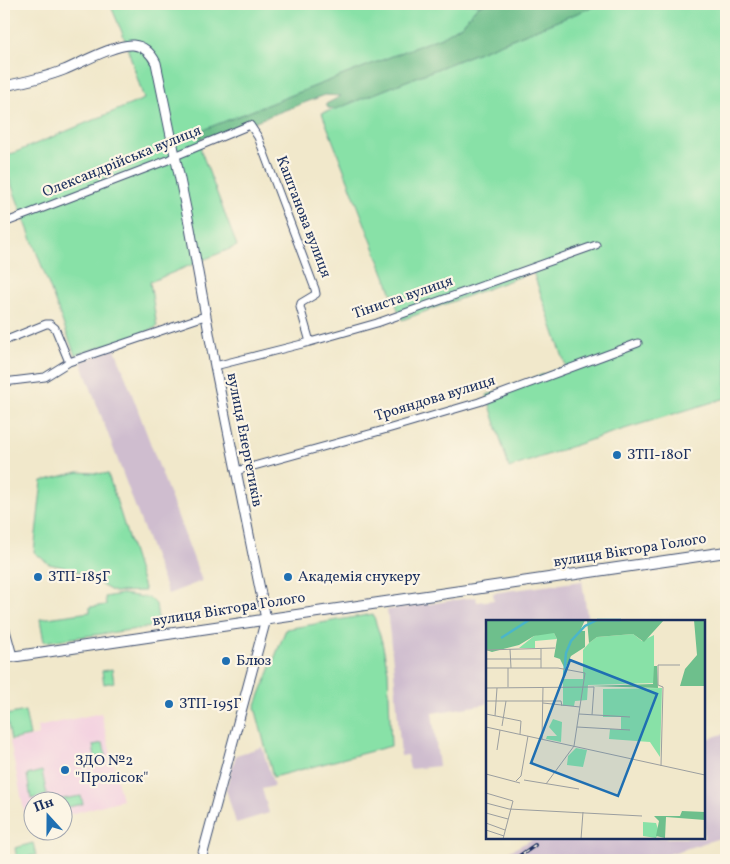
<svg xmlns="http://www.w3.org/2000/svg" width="730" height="864" font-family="Vollkorn,serif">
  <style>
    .built { fill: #f3cfe0 }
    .industrial { fill: #cfbdcf }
    .green { fill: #88e1a7; stroke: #528882 }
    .forest { fill: #6ebf8c; stroke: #447775 }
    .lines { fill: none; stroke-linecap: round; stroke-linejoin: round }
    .stream { stroke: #4bb6c8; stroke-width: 2 }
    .street-casing { stroke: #3b4b6e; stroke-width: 9 }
    .secondary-casing { stroke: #3b4b6e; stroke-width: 11 }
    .primary-casing { stroke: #3b4b6e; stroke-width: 12 }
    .street { stroke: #fff; stroke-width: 7 }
    .secondary { stroke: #fff; stroke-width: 9 }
    .primary { stroke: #fff; stroke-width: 10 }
    .rail-casing { stroke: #1b2f5e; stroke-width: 4 }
    .rail { stroke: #fcf5e5; stroke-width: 2; stroke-dasharray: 5.5; stroke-linecap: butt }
    .poi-dot { fill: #1f6fb2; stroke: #fcf5e5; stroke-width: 2 }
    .labels { text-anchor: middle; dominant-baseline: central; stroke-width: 4.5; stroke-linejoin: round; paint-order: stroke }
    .street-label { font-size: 15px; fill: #1b2f5e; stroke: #fcf5e5 }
    .poi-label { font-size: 15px; fill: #1b2f5e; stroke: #fcf5e5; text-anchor: start }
    .inset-river { fill: none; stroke: #4bb6c8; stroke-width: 2.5 }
    .inset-road { fill: none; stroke: #9b9e9f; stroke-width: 1 }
    .view { fill: #1f6fb2; fill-opacity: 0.15; stroke: #1f6fb2; stroke-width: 2.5 }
    .inset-edge { fill: none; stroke: #1b2f5e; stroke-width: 2.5 }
  </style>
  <rect width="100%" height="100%" fill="#fcf5e5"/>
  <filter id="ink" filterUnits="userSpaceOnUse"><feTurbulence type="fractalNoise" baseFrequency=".02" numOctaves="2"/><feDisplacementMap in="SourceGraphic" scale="10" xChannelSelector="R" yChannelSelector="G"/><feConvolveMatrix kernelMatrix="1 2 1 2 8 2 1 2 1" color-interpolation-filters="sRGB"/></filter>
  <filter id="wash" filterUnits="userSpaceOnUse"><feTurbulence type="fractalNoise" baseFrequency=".0096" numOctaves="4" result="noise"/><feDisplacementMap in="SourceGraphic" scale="20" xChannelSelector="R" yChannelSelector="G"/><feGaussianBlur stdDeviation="1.12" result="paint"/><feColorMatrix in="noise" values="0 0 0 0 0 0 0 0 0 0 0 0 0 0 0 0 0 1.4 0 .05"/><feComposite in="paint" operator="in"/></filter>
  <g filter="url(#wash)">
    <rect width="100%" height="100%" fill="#f1e8cb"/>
    <!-- built -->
    <path class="built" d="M 101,713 L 122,800 L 63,816 L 62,802 L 32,802 L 32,824 L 27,825 L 10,741 L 39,735 L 37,727 Z"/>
    <!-- industrial -->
    <path class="industrial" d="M 115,349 L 202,581 L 168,594 L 81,362 Z
      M 582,581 L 588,621 L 488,622 L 487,704 L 432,713 L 439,766 L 410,769 L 407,755 L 401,756 L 394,671 L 387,610 L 476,597 L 477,602 L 494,600 L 493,593 Z
      M 726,733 L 726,836 L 650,860 L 502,860 L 500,856 L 535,838 L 704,838 L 704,740 Z
      M 262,747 L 274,786 L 262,789 L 269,813 L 236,823 L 226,789 L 236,755 Z"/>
    <!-- green -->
    <path class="green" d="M 110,4 L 482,4 L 477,7 L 463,24 L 444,36 L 200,131 L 201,151 L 237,246 L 150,282 L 157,327 L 139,335 L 75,355 L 4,165 L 4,157 L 144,99 L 124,37 Z
      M 600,4 L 726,4 L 726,398 L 608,434 L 509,468 L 487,395 L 566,366 L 533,272 L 402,320 L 322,113 L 336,109 Z
      M 78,472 L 108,474 L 145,591 L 114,592 L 72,569 L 49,564 L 34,552 L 42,481 Z
      M 122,594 L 150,598 L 156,604 L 159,626 L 44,642 L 40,619 L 90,612 L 90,607 L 106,605 L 105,597 Z
      M 373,614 L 382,642 L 388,671 L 391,746 L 273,777 L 255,707 L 286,629 Z
      M 112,669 L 114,682 L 104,684 L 102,671 Z
      M 25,711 L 30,736 L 11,740 L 6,715 Z
      M 103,743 L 106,755 L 95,758 L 93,745 Z
      M 42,771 L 47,795 L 31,799 L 27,775 Z
      M 81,796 L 83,804 L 63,808 L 62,802 L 50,801 Z
      M 33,843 L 36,855 L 17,859 L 15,848 Z"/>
    <!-- forest -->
    <path class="forest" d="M 482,4 L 600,4 L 336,109 L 328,108 L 326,104 L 341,96 L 325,95 L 211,138 L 201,139 L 200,131 L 444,36 L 463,24 L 477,7 Z"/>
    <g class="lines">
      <!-- stream -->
      <path class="stream" d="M 4,163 L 7,192 L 5,208"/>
    </g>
  </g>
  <g filter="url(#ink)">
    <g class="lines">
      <defs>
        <path id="street" d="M 4,223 L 168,160 L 175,156 L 250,125 L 258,137 L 315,289 L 316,294 L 301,303 L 300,307 L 310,342
          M 4,341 L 46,324 L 50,324 L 55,328 L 69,362
          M 215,366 L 310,342 L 377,323 L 596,245
          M 4,382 L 45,377 L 69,362 L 205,316
          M 236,471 L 391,428 L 479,402 L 638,343
          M 4,623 L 13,656"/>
        <path id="secondary" d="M 4,86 C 24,82 44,78 64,70 C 81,63 115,44 133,45 C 144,46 151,53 156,63 L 190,228 L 215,366 L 266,619 L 201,860"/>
        <path id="primary" d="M 4,658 L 726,552"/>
      </defs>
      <!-- street casing -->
      <use href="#street" class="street-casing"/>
      <!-- secondary casing -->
      <use href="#secondary" class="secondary-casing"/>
      <!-- primary casing -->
      <use href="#primary" class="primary-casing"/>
      <!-- street -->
      <use href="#street" class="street"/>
      <!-- secondary -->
      <use href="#secondary" class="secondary"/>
      <!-- primary -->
      <use href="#primary" class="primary"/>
      <defs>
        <path id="rail" d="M 514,860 L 535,845"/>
      </defs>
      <!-- rail casing -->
      <use href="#rail" class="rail-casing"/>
      <!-- rail -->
      <use href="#rail" class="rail"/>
    </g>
  </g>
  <!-- markers -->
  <g class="poi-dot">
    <circle cx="617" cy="455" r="5"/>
    <circle cx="38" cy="577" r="5"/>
    <circle cx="288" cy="577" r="5"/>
    <circle cx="226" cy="661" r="5"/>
    <circle cx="169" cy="704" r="5"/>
    <circle cx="65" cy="770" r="5"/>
  </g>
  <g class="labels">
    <!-- street labels -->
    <g class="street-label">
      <text transform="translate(122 162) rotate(-22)">Олександрійська вулиця</text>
      <text transform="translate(303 217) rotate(69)">Каштанова вулиця</text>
      <text transform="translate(403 298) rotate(-19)">Тіниста вулиця</text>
      <text transform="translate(435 399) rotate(-17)">Трояндова вулиця</text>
      <text transform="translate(244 440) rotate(79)">вулиця Енергетиків</text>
      <text transform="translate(630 551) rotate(-9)">вулиця Віктора Голого</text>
      <text transform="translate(229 610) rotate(-9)">вулиця Віктора Голого</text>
    </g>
    <!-- poi labels -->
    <g class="poi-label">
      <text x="627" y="455">ЗТП-180Г</text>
      <text x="48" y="577">ЗТП-185Г</text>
      <text x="298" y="577">Академія снукеру</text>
      <text x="236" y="661">Блюз</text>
      <text x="179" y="704">ЗТП-195Г</text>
      <text x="75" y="761">ЗДО №2<tspan x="75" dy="17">"Пролісок"</tspan></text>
    </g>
  </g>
  <!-- overview -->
  <g transform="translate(486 620)">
    <rect width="219" height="219" fill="#f1e8cb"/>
    <path d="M 58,13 L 68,13 L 71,19 L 49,21 L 49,28 L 33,28 L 48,16 ZM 147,14 L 156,21 L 168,15 L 168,63 L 102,65 L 101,80 L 89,81 L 88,86 L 77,86 L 77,59 L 97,59 L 97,30 L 103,23 L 111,17 ZM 176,68 L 174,137 L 164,122 L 123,119 L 124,109 L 135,110 L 135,97 L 117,97 L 117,69 ZM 67,99 L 76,102 L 75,122 L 60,119 L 61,116 L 71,116 L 63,107 ZM 90,128 L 101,130 L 97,147 L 81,145 L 82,136 ZM 157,202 L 170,203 L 173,212 L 170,218 L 157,216 Z" fill="#88e1a7"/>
    <path d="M 0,0 L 99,0 L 94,11 L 99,11 L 99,27 L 85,36 L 79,49 L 74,39 L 68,37 L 71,19 L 68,13 L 48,16 L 33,25 L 6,32 L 0,30 ZM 101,0 L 127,1 L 178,0 L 158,22 L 147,14 L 111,17 L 103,23 ZM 208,0 L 219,0 L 219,66 L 194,66 L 199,49 L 211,35 ZM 168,46 L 171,46 L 172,68 L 102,66 L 167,64 ZM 196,191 L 219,192 L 219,200 L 180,197 L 179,218 L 170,216 L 173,201 L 168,196 L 194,196 Z" fill="#6ebf8c"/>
    <path class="inset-river" d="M 111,0 L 135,0M 15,18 L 43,0M 78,56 L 80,33 L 85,21 L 99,6 L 111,0"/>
    <path class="inset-road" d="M 24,29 L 25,48M 0,30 L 69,28M 0,39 L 55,39M 0,48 L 72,48 L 99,53 L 88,126 L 60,164M 55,48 L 55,29M 22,67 L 22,48M 0,68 L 108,67 L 106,95M 0,81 L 75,81 L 76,86M 57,83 L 94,87M 0,94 L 35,101 L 34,114M 93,94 L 144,97M 9,96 L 11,68M 16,106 L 20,81M 0,107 L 219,155M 91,107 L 144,110M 56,119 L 57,67M 11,130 L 14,110M 175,146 L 177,67 L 172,65 L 172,45 L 194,45M 0,154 L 34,163M 38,160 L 93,169M 30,161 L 35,156 L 42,116M 0,173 L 27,181 L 17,219M 0,183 L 23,189 L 156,196M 0,193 L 22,199M 0,203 L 19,210M 0,210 L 18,216M 95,219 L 97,192"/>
    <path class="view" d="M 84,40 L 171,74 L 132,176 L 45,143 Z"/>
    <rect width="219" height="219" class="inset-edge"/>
  </g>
  <!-- margin -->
  <rect width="730" height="864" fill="none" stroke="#fcf5e5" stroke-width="20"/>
  <!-- north arrow -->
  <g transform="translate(48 816) rotate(339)"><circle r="24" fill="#fcf5e5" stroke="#a2a6af"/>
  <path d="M0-4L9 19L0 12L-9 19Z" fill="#1f6fb2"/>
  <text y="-8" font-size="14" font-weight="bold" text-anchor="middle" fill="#1b2f5e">Пн</text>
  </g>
</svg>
